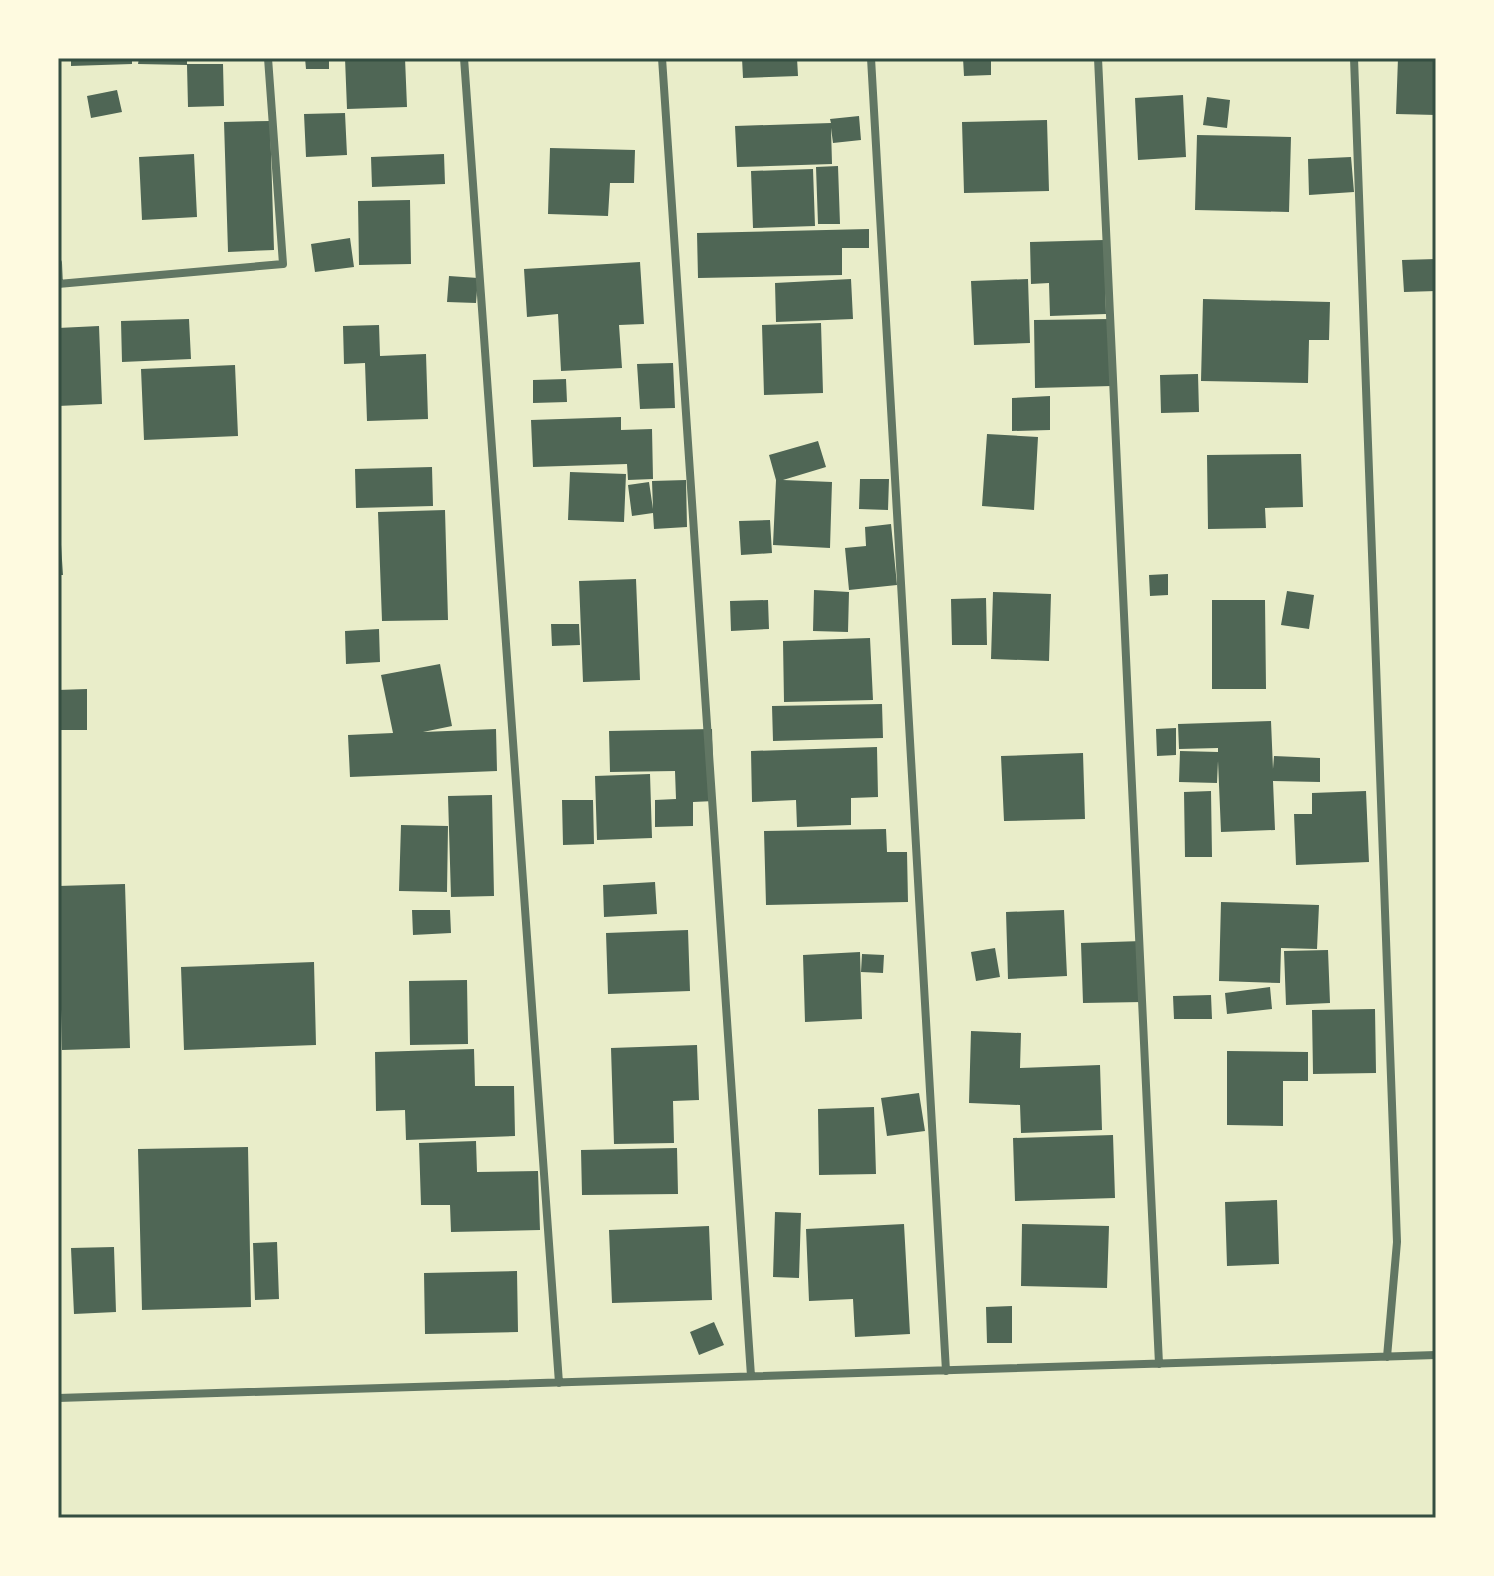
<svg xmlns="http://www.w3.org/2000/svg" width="1494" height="1576" font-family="'Roboto Condensed',sans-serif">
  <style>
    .building { fill: #4f6655 }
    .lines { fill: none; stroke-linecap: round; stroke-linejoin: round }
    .minor { stroke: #617663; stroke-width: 8 }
    .neatline { fill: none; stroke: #344e41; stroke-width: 3 }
  </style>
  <rect width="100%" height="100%" fill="#e9edc9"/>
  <!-- building -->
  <path class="building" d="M 71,58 L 132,58 L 132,64 L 71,66 Z
    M 139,58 L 187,58 L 187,64 L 223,64 L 224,106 L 188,107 L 187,65 L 138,64 Z
    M 305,58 L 329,58 L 329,69 L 306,69 Z
    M 345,58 L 405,58 L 407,107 L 347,109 Z
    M 742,58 L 797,58 L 798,76 L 743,78 Z
    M 963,58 L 991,58 L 991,75 L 964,76 Z
    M 1398,58 L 1436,58 L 1436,115 L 1396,114 Z
    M 117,90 L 122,112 L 91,118 L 87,96 Z
    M 1183,95 L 1186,157 L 1138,160 L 1135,98 Z
    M 1207,97 L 1230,100 L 1227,128 L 1203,125 Z
    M 345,113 L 347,155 L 306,157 L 304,114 Z
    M 859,116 L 861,140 L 833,143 L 831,128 L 832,164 L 737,167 L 735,126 L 831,123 L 830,119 Z
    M 1047,120 L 1049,191 L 964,193 L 962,122 Z
    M 270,121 L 274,250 L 228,252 L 224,122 Z
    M 1197,135 L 1291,137 L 1289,212 L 1195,210 Z
    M 550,148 L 635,150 L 634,183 L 610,183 L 608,216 L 548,214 Z
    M 194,154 L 197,217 L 142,220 L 139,157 Z
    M 444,154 L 445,184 L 372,187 L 371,157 Z
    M 1351,157 L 1354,192 L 1309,195 L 1308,159 Z
    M 838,166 L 840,224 L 818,224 L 816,167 Z
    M 813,169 L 815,226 L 753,228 L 751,171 Z
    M 410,200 L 411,264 L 359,265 L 358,201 Z
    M 869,229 L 869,248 L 842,248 L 842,275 L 698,278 L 697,233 Z
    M 350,238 L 354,267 L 315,272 L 311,244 Z
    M 1104,240 L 1106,314 L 1050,316 L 1049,283 L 1031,284 L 1030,242 Z
    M 1436,259 L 1436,291 L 1404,292 L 1402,260 Z
    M 640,262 L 644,324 L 619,325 L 622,368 L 561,371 L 558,314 L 527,317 L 524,269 Z
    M 449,276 L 478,278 L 476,303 L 447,302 Z
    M 851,279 L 853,319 L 776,322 L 775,283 Z
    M 1028,279 L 1030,343 L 974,345 L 971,281 Z
    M 1203,299 L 1330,302 L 1329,340 L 1309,340 L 1308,383 L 1201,381 Z
    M 189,319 L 191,359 L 122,362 L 121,321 Z
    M 1111,319 L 1112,386 L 1035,388 L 1034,320 Z
    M 821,323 L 823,393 L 764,395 L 762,325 Z
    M 379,325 L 380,356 L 426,354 L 428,419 L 367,421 L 365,363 L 344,364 L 343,326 Z
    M 99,326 L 102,404 L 58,406 L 58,328 Z
    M 673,363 L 675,408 L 640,409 L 637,364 Z
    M 235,365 L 238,436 L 144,440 L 141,369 Z
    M 1198,374 L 1199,412 L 1161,413 L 1160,375 Z
    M 566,379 L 567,402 L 533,403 L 533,380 Z
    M 1050,396 L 1050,430 L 1012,431 L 1012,398 Z
    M 621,417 L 621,430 L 652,429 L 653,479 L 628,480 L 627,464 L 533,467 L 531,420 Z
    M 987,434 L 1038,437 L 1034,510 L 982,506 Z
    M 818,441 L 826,467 L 783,480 L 832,482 L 830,548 L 773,545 L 776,480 L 769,455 Z
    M 1301,454 L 1303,507 L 1265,508 L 1266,528 L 1208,529 L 1207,455 Z
    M 432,467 L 433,506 L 356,508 L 355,469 Z
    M 570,472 L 626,474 L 624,522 L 568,520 Z
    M 860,479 L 889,479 L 888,510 L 859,509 Z
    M 686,480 L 687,527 L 654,529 L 653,513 L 632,516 L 628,485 L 649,482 L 653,509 L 652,481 Z
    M 58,499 L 63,575 L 58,575 Z
    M 445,510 L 448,620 L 382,621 L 378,512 Z
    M 770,520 L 772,553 L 741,555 L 739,521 Z
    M 891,524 L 897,585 L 849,590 L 845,548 L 866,546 L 865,527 Z
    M 1168,574 L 1168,595 L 1150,596 L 1149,575 Z
    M 636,579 L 640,680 L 583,682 L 579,581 Z
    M 814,590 L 849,592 L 848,632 L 813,631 Z
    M 1287,591 L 1314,595 L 1309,629 L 1281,625 Z
    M 993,592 L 1051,594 L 1049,661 L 991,659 Z
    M 986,598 L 987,645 L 952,645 L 951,599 Z
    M 768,600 L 769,629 L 731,631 L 730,601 Z
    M 1212,600 L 1265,600 L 1266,689 L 1212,689 Z
    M 551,624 L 579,624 L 580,645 L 552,646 Z
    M 379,629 L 380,662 L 346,664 L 345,631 Z
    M 870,638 L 873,700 L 784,702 L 783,641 Z
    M 440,664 L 452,726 L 423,732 L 496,729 L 497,771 L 350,777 L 348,735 L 393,733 L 381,675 Z
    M 87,689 L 87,730 L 58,730 L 58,690 Z
    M 882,704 L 883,738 L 773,741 L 772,706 Z
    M 1271,721 L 1273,769 L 1274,756 L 1320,758 L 1320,782 L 1273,781 L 1275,830 L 1221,832 L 1218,761 L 1217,783 L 1179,782 L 1180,751 L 1218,752 L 1218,748 L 1179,749 L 1178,724 Z
    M 1176,728 L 1176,755 L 1157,756 L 1156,729 Z
    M 712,729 L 714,801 L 693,802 L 693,826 L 655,827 L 655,800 L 676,799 L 675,771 L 610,772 L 609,731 Z
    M 877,747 L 878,797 L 851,798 L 851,825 L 797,827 L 796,800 L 752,802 L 751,751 Z
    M 1083,753 L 1085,819 L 1004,821 L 1001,756 Z
    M 650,774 L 652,838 L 597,840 L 595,776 Z
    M 1211,791 L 1212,857 L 1185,857 L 1184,792 Z
    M 1366,791 L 1369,862 L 1296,865 L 1294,814 L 1312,814 L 1312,793 Z
    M 492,795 L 494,896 L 451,897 L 448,796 Z
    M 562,800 L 593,800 L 594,844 L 563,845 Z
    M 401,825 L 448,826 L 447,892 L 399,891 Z
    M 886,829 L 887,852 L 907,852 L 908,902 L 766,905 L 764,831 Z
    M 655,882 L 657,914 L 604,917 L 603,885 Z
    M 125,884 L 130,1048 L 62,1050 L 58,886 Z
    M 1221,902 L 1319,905 L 1317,949 L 1281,948 L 1280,983 L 1219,981 Z
    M 412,910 L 450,910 L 451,933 L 413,935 Z
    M 1064,910 L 1067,976 L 1008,979 L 1006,912 Z
    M 688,930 L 690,991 L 608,994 L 606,933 Z
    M 1142,941 L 1143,1002 L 1083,1003 L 1081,943 Z
    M 995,948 L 1000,977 L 976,981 L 971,952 Z
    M 1328,950 L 1330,1003 L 1286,1005 L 1284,951 Z
    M 860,952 L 862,1019 L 805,1022 L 803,955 Z
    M 862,954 L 884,955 L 883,973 L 861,972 Z
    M 314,962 L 316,1045 L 184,1050 L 181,967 Z
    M 467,980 L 468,1044 L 410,1045 L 409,981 Z
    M 1270,987 L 1272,1009 L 1227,1014 L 1225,993 Z
    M 1211,995 L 1212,1019 L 1174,1019 L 1173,996 Z
    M 1375,1009 L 1376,1073 L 1313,1074 L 1312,1010 Z
    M 971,1031 L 1021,1033 L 1020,1068 L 1100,1065 L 1102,1130 L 1021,1133 L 1020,1105 L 969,1103 Z
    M 697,1045 L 699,1100 L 673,1101 L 674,1143 L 614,1144 L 611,1048 Z
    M 474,1049 L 475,1086 L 514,1086 L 515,1136 L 406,1140 L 405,1110 L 376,1111 L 375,1052 Z
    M 1227,1051 L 1308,1052 L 1308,1081 L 1283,1081 L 1283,1126 L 1227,1125 Z
    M 919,1093 L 925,1131 L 887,1136 L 881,1098 Z
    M 874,1107 L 876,1174 L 819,1175 L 818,1109 Z
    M 1113,1135 L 1115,1198 L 1015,1201 L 1013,1138 Z
    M 476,1141 L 477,1172 L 538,1171 L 540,1230 L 451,1232 L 450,1205 L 421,1205 L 419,1143 Z
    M 248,1147 L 251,1307 L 142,1310 L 138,1149 Z
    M 677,1148 L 678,1194 L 582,1195 L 581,1150 Z
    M 1277,1200 L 1279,1264 L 1227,1266 L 1225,1202 Z
    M 775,1212 L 801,1213 L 799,1278 L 773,1277 Z
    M 904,1224 L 910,1334 L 855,1337 L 853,1299 L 809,1301 L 806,1229 Z
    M 1022,1224 L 1109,1226 L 1107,1288 L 1021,1286 Z
    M 709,1226 L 712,1300 L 612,1303 L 609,1230 Z
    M 277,1242 L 279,1299 L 255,1300 L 253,1243 Z
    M 114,1247 L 116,1312 L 74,1314 L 71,1248 Z
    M 517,1271 L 518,1332 L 425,1334 L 424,1273 Z
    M 1012,1306 L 1012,1343 L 987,1343 L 986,1307 Z
    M 714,1322 L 724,1345 L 699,1355 L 690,1332 Z"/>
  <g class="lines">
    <!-- minor -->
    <path class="minor" d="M 464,58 L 559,1383
      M 662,58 L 751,1376
      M 871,58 L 946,1371
      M 1098,58 L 1159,1364
      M 1354,58 L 1397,1242 L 1387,1357
      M 58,263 L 59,284
      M 58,284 L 283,264 L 268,58
      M 58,1398 L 1436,1355"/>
  </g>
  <!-- border -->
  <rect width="1494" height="1576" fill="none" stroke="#fefae0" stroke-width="120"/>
  <rect x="60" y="60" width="1374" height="1456" class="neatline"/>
</svg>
